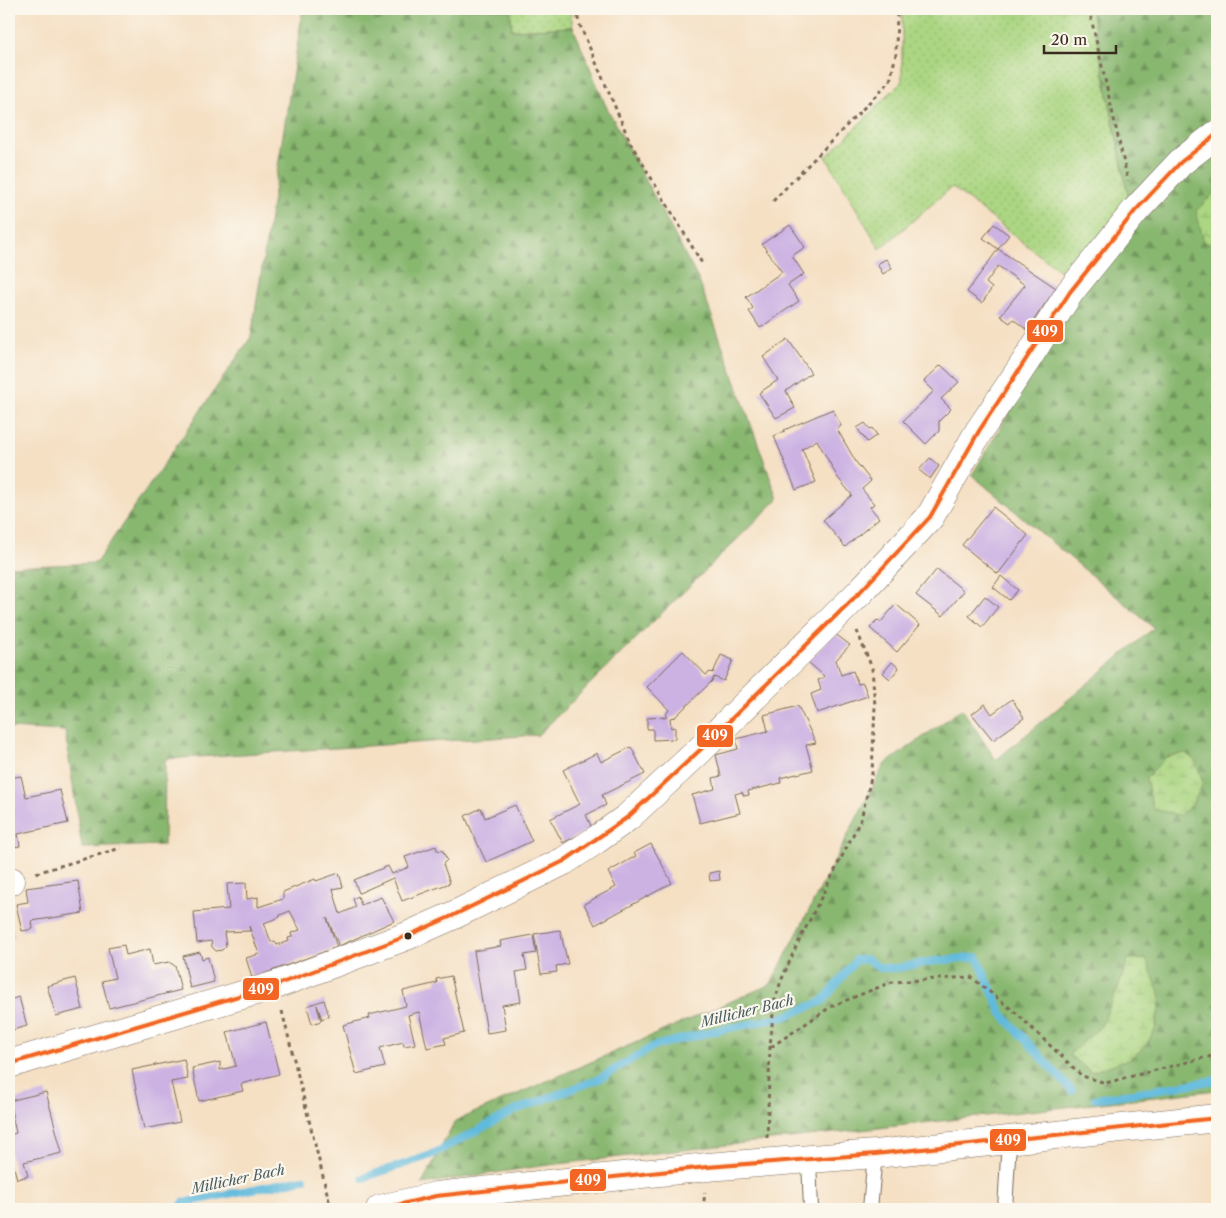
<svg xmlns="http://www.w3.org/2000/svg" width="1226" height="1218" font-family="'Libre Caslon Text',serif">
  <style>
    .grass { fill: url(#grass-dots); stroke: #738050 }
    .forest { fill: url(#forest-firs); stroke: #627047 }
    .wetland { fill: url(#wetland-marsh); stroke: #738050 }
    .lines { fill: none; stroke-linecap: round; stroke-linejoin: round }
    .stream { stroke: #60badd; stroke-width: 8 }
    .building { fill: #ccb2e3; fill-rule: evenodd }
    .service-casing { stroke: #7c6a58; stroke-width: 16 }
    .minor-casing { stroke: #7c6a58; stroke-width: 29 }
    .tertiary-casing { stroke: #7c6a58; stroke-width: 29 }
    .path { stroke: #7c6a58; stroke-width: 3; stroke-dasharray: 4 4; stroke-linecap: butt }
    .service { stroke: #fff; stroke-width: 14 }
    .minor { stroke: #fff; stroke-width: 28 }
    .tertiary { stroke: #fff; stroke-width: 28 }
    .bus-1-casing { stroke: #fbf7ec; stroke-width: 8 }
    .bus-1 { stroke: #f26522; stroke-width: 4 }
    .bus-dot { fill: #3b2a1e; stroke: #fbf7ec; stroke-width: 2 }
    .labels { text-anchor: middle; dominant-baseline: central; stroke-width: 4.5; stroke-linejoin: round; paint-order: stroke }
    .water-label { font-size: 14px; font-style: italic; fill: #485c61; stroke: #fbf7ec }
    .line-badge { stroke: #fbf7ec; stroke-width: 2 }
    .badge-label { font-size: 14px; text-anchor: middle; font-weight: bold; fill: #fff }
  </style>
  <defs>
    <pattern id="grass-dots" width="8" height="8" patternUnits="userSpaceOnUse" patternTransform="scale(1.25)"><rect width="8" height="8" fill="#abd682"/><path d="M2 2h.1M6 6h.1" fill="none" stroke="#94b870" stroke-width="1.8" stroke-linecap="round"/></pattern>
    <pattern id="forest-firs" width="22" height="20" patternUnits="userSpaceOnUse" patternTransform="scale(1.25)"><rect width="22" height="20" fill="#88b770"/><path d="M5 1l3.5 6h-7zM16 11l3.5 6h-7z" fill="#70955b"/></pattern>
    <pattern id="wetland-marsh" width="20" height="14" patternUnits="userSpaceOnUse" patternTransform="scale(1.25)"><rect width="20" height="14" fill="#abd682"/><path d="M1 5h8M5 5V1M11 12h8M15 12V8" fill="none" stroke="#94b870"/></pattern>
  </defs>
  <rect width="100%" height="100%" fill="#fbf7ec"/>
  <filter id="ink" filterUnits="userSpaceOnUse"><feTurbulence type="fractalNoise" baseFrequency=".02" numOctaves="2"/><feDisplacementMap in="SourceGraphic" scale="10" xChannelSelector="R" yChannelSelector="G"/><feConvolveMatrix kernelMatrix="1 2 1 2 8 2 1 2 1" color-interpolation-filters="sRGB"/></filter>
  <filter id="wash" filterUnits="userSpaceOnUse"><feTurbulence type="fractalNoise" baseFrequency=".0096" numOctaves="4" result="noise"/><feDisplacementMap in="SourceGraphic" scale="20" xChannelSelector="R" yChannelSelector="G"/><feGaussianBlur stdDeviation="1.12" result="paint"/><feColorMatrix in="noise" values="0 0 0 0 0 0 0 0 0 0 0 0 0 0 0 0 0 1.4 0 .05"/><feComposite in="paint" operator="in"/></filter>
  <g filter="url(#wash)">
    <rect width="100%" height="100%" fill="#f5e0c4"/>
    <!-- grass -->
    <path class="grass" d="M 510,9 L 570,9 L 573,27 L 512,30 Z
      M 902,9 L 1091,9 L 1129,200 L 1065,275 L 952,187 L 880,249 L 826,157 L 902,81 Z"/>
    <!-- forest -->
    <path class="forest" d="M 303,9 L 510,9 L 512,30 L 573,27 L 605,104 L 699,281 L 778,499 L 538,735 L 165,759 L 164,845 L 82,848 L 65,731 L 9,728 L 9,567 L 96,563 L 251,337 Z
      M 1091,9 L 1217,9 L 1217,124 L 1129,200 Z
      M 1217,146 L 1217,1090 L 540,1166 L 422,1184 L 455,1121 L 771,984 L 884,765 L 962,709 L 996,760 L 1154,628 L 972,475 L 1082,290 L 1072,285 Z"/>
    <!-- wetland -->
    <path class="wetland" d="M 1217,190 L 1217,245 L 1204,242 L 1196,211 Z
      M 1185,753 L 1195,760 L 1203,783 L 1192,805 L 1180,815 L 1153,809 L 1146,778 L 1166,757 Z
      M 1128,959 L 1146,959 L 1161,997 L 1155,1030 L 1144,1048 L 1129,1059 L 1091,1072 L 1069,1055 L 1101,1026 L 1119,985 Z"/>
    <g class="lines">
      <!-- stream -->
      <path class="stream" d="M 1095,1099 L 1217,1080
        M 363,1178 L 431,1155 L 516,1110 L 599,1079 L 654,1046 L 715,1031 L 784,1017 L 823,1001 L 856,960 L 867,959 L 880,968 L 897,968 L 935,961 L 977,957 L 1002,1014 L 1072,1091
        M 179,1209 L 183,1203 L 304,1179"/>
    </g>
    <g id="blocks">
      <!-- building -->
      <path class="building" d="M 994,224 L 1009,235 L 998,249 L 983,238 Z
        M 790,225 L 805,247 L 792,256 L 804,274 L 788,285 L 799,301 L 760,328 L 749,311 L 753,308 L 746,297 L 782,272 L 762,244 Z
        M 998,249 L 1056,288 L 1027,330 L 1013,319 L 1010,323 L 1000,316 L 1025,285 L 998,266 L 986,283 L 992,288 L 982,303 L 967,292 Z
        M 886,259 L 892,268 L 883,274 L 877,264 Z
        M 788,339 L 811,373 L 786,391 L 795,408 L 776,418 L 759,393 L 778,380 L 763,357 Z
        M 941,365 L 959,382 L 941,399 L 951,409 L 939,421 L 939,431 L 926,444 L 903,421 L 934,391 L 924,381 Z
        M 833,409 L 841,426 L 837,429 L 856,462 L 871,481 L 862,489 L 874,504 L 870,507 L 879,518 L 845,547 L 823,520 L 852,495 L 838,478 L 817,440 L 802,449 L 816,482 L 796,490 L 774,436 L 785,431 L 784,430 Z
        M 865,423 L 870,429 L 872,428 L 877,435 L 867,442 L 857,428 Z
        M 930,458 L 939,466 L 930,479 L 919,470 Z
        M 993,507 L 1028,535 L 998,574 L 962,545 Z
        M 937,569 L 964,591 L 943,616 L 916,595 Z
        M 1001,576 L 1018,590 L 1009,600 L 993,587 Z
        M 985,596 L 998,607 L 982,627 L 969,616 Z
        M 896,604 L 920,625 L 897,652 L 870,628 L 878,620 L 881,622 Z
        M 834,633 L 850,645 L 836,660 L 841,675 L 853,671 L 858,684 L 863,683 L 868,696 L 817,713 L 811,694 L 821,690 L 818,680 L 824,678 L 823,675 L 808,662 Z
        M 683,651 L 706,675 L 710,672 L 713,673 L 721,655 L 733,660 L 724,681 L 714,677 L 712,681 L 675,717 L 670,718 L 671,728 L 675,727 L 675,739 L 653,740 L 653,729 L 647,729 L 647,718 L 666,717 L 666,714 L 669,710 L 647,687 Z
        M 892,662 L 899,668 L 890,679 L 883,673 Z
        M 1012,699 L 1024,718 L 993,740 L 972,714 L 985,704 L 992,714 Z
        M 798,706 L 816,743 L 806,745 L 813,770 L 780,778 L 781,783 L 748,791 L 749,795 L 744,796 L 742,792 L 735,794 L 740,813 L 700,823 L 692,795 L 715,789 L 713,778 L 721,776 L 716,755 L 738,749 L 736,739 L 768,731 L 764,715 Z
        M 631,747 L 645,774 L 602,795 L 606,805 L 586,815 L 592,828 L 563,843 L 550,819 L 580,804 L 563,770 L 597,753 L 601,762 Z
        M 21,776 L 26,797 L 60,790 L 68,823 L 18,834 L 20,846 L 9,848 L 9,827 L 14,826 L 9,804 L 9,778 Z
        M 515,805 L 532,841 L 486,862 L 465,816 L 481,808 L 485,818 Z
        M 651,844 L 672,883 L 595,925 L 584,904 L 616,887 L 608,872 L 636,856 L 634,853 Z
        M 436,846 L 437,850 L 443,851 L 447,860 L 443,864 L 450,883 L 402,901 L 393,878 L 359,893 L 354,880 L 388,866 L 392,874 L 409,867 L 405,857 Z
        M 719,871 L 720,880 L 710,881 L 709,873 Z
        M 339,873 L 343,887 L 333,889 L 340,914 L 356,907 L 353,899 L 358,896 L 361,905 L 381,897 L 394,921 L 339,946 L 327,918 L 337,947 L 252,978 L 246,958 L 259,954 L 249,926 L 250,931 L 224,932 L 226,946 L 222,950 L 216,951 L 212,947 L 211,941 L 197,943 L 194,912 L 229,909 L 227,884 L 246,883 L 247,899 L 258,897 L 258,907 L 283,899 L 283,892 L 315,879 L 316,881 ZM 290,911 L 300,930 L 291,933 L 292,937 L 288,938 L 289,941 L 277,945 L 275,941 L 271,942 L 264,923 L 280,917 L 280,915 Z
        M 78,881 L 83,913 L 32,921 L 33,929 L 22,931 L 16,904 L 28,902 L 26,888 Z
        M 9,926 L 15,937 L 9,938 Z
        M 560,930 L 568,964 L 556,966 L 557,972 L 541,974 L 534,934 Z
        M 533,935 L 536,953 L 524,955 L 527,970 L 516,972 L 521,1002 L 502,1005 L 506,1030 L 487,1033 L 474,951 L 501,946 L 500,941 Z
        M 124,945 L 126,955 L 150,949 L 153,965 L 169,962 L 175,966 L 181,990 L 109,1008 L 102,981 L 115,978 L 108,948 Z
        M 200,952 L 202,959 L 208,957 L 214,982 L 190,988 L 183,956 Z
        M 451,976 L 464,1033 L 444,1038 L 446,1044 L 427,1048 L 419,1012 L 408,1015 L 415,1044 L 404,1046 L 403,1042 L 380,1048 L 385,1067 L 356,1074 L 343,1025 L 370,1018 L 369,1015 L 406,1006 L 403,991 L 437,983 L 436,979 Z
        M 75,978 L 83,1009 L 56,1016 L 47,986 Z
        M 19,997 L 27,1026 L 9,1031 L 9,1000 Z
        M 324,1000 L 329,1016 L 322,1019 L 317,1005 L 321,1021 L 312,1024 L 307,1006 Z
        M 266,1022 L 279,1074 L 241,1084 L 243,1091 L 199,1101 L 192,1068 L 220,1062 L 220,1070 L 236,1066 L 227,1032 Z
        M 184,1059 L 188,1079 L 171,1082 L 180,1122 L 144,1129 L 132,1070 Z
        M 46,1092 L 62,1153 L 24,1162 L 28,1176 L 17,1179 L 9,1149 L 9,1135 L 16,1133 L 9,1101 Z"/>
    </g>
  </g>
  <g filter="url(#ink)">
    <use href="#blocks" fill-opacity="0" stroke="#7c6a58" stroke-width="1"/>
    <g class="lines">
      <defs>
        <path id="service" d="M 809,1159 L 811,1209
          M 870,1209 L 875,1154
          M 1005,1209 L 1009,1140"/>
        <path id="minor" d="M 9,882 L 11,881
          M 9,1064 L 276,985 L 407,936 L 452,916 L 564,861 L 596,840 L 628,817 L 700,750 L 860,592 L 930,517 L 979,431 L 1026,361 L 1070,292 L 1135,211 L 1181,162 L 1217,134"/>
        <path id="tertiary" d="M 380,1209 L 436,1196 L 707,1167 L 875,1154 L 1217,1118"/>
      </defs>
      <!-- service casing -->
      <use href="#service" class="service-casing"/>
      <!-- minor casing -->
      <use href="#minor" class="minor-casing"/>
      <!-- tertiary casing -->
      <use href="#tertiary" class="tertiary-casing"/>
      <!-- path -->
      <path class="path" d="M 576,9 L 579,23 L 631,144 L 703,265
        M 1089,9 L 1128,181
        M 773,201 L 890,81 L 896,54 L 897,9
        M 36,873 L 121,848
        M 282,1011 L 331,1209
        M 771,1047 L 832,1006 L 892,982 L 971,977 L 1016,1013 L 1082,1076 L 1106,1083 L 1207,1057 L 1217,1056
        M 767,1138 L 770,1047 L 774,1003 L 781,981 L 795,949 L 861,819 L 872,774 L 875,706 L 872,668 L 857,631
        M 703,1209 L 705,1192"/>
      <!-- service -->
      <use href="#service" class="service"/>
      <!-- minor -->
      <use href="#minor" class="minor"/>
      <!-- tertiary -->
      <use href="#tertiary" class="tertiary"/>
      <defs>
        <path id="bus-1" d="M 9,1064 L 276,985 L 407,936 L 452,916 L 564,861 L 628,817 L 700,750 L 860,592 L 930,517 L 979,431 L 1070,292 L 1135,211 L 1181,162 L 1217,134
          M 380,1209 L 436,1196 L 707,1167 L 875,1154 L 1217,1118"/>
      </defs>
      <!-- bus-1 casing -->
      <use href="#bus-1" class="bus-1-casing"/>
      <!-- bus-1 -->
      <use href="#bus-1" class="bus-1"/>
    </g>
  </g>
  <!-- markers -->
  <circle class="bus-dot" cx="408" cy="936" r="4.5"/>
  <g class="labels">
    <!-- water labels -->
    <g class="water-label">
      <text transform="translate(747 1011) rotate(-14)">Millicher Bach</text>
      <text transform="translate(238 1179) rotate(-12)">Millicher Bach</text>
    </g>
  </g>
  <g class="line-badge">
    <rect x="1026" y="319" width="38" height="24" rx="5" fill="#f26522"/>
    <rect x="696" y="724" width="38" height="24" rx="5" fill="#f26522"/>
    <rect x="242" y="977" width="38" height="24" rx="5" fill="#f26522"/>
    <rect x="989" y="1128" width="38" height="24" rx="5" fill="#f26522"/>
    <rect x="569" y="1168" width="38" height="24" rx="5" fill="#f26522"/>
  </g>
  <g class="badge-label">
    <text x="1045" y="336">409</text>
    <text x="715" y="740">409</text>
    <text x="261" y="994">409</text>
    <text x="1008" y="1145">409</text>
    <text x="588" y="1185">409</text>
  </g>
  <!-- margin -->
  <rect width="1226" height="1218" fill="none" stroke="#fbf7ec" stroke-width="30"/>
  <!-- scale -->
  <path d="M1044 45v8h72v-8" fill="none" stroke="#3b2a1e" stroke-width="2.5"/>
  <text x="1051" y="45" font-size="15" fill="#3b2a1e" stroke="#fbf7ec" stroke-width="4" paint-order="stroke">20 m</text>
</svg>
